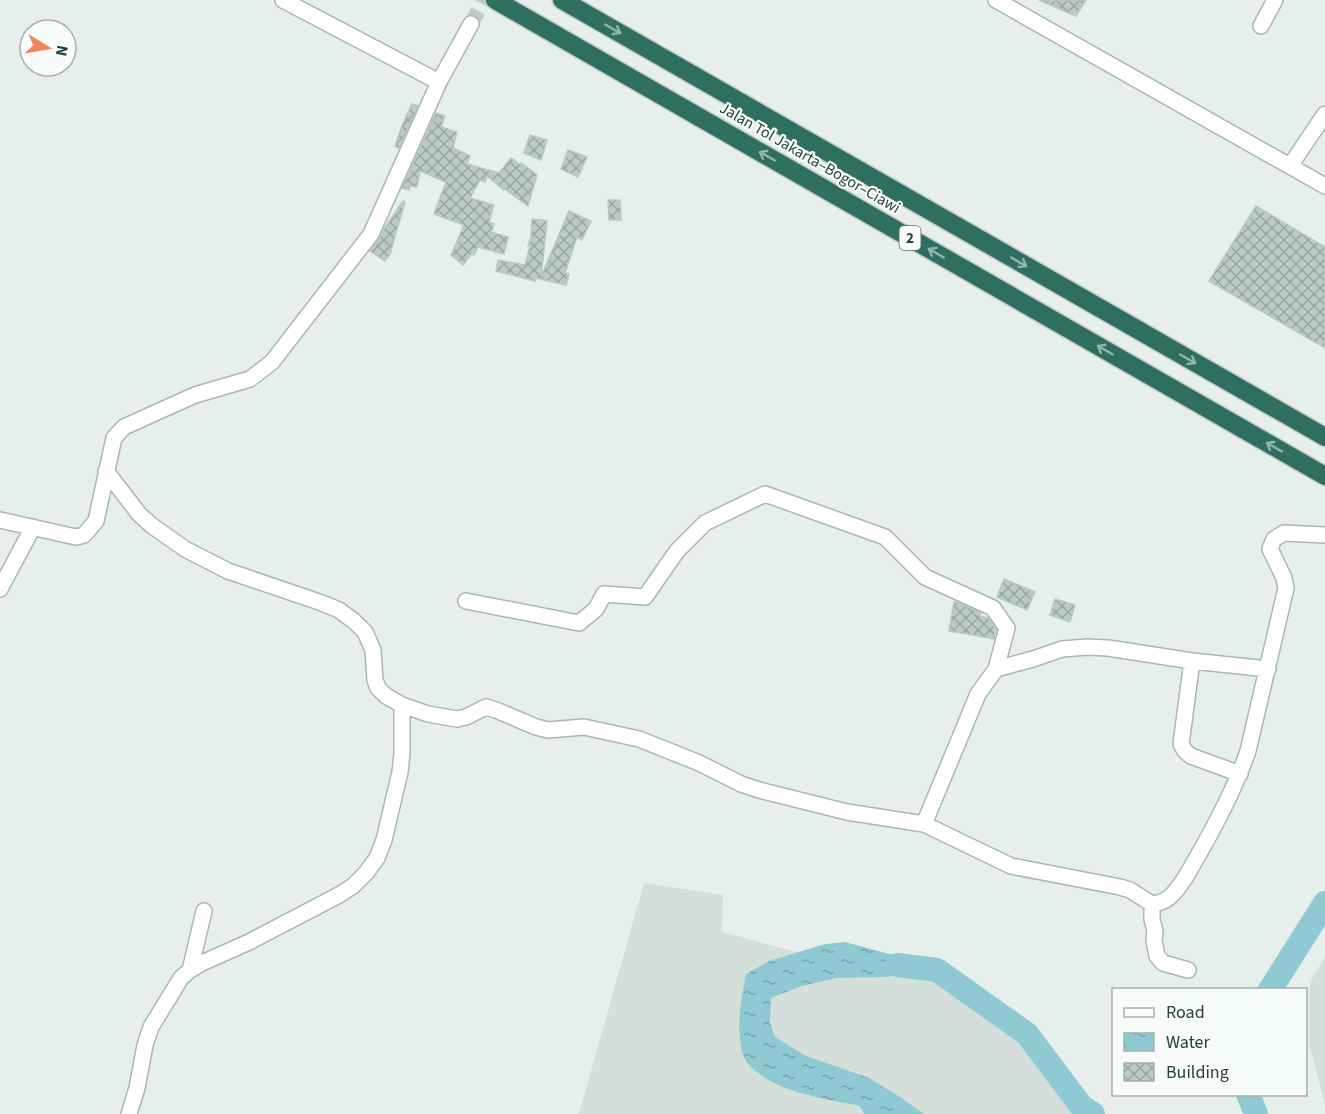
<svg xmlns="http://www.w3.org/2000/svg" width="1325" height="1114" font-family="'Source Sans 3',sans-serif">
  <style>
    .built { fill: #d4dfda }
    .water { fill: url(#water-ripples) }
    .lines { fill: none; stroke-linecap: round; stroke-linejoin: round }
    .river { stroke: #8ec9d4; stroke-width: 24 }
    .building { fill: url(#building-cross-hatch); stroke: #b8c9c2; stroke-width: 1.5 }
    .minor-tunnel { stroke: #bfccc8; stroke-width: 15; stroke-dasharray: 15 8; stroke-linecap: butt }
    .minor-casing { stroke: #a8b8b2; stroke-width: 18 }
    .highway-casing { stroke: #c2cac8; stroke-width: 21 }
    .minor { stroke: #fff; stroke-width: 15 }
    .highway { stroke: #2f6f62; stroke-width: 18 }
    .oneway { stroke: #93b5ae }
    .labels { text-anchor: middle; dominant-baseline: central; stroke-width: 4.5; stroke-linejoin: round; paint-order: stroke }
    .shield { fill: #f7fbf9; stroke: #637a73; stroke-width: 1.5 }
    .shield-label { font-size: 15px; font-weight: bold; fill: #24423a }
    .street-label { font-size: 16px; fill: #24423a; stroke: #f7fbf9 }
  </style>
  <defs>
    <pattern id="water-ripples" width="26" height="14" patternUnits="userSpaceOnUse" patternTransform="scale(1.5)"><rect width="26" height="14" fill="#8ec9d4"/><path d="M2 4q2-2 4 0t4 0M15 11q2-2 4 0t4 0" fill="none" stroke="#74a5ad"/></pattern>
    <pattern id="building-cross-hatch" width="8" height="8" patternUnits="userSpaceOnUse" patternTransform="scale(1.5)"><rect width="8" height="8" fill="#bbcac4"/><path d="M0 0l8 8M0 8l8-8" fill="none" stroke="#98a6a0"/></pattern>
  </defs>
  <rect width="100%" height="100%" fill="#e6efeb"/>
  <!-- built -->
  <path class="built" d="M 644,883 L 723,895 L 722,932 L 860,969 L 935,980 L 1014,1027 L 1096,1114 L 579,1114 Z
    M 1325,957 L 1325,1104 L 1309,1044 L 1310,982 Z"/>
  <!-- water -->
  <path class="water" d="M 845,942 L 919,962 L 930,969 L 928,973 L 883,977 L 836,978 L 802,986 L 771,998 L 770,1023 L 775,1037 L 806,1056 L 867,1077 L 900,1097 L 924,1114 L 864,1114 L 860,1106 C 823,1098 781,1094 752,1068 C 750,1066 747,1063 746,1061 C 734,1040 741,998 746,974 L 769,961 L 825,944 Z"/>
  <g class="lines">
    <!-- river -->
    <path class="river" d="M 897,965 L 937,970 L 1027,1034 L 1081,1106 L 1093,1114
      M 1270,990 L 1325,903
      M 1248,1094 L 1256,1114"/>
  </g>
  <!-- building -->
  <path class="building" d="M 1039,0 L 1086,0 L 1076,16 Z
    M 412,104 L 418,106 L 399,148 L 395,146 L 403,123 Z
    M 436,113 L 445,116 L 441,127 L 457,132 L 453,148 L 470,156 L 467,164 L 499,173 L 511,158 L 521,165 L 521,163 L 537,175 L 528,206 L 505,189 L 504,190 L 487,176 L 485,182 L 480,180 L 470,198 L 494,205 L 489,222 L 494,224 L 491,232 L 508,237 L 504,254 L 478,247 L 474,255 L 472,253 L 463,265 L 451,255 L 464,225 L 434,214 L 446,182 L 420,171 L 417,187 L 410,186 L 409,190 L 402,188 Z
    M 530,135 L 547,140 L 541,160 L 524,153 Z
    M 568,150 L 587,157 L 578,177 L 561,169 Z
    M 608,200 L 620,200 L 621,220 L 609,220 Z
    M 403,201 L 405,202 L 390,254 L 385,261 L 370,251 L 379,240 L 384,229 Z
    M 1256,206 L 1325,247 L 1325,348 L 1209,281 Z
    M 569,211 L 591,221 L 582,240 L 577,237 L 565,273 L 569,274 L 566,285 L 535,278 L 535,281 L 496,271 L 498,260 L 525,265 L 530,246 L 528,246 L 531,237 L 532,219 L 547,221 L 541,277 Z
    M 1004,579 L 1035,592 L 1027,610 L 997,597 Z
    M 1055,599 L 1075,605 L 1070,622 L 1050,615 Z
    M 954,602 L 959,603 L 980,613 L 980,616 L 988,618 L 996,629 L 994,639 L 949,631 Z"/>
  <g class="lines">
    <!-- minor-tunnel -->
    <path class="minor-tunnel" d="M 471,24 L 484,0"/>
    <defs>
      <path id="minor" d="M 283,0 L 439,82
        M 996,0 L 1325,186
        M 1261,26 L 1275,0
        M 1290,166 L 1325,114
        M 106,471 L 139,514 L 151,525 L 185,549 L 228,571 L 322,603 L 339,610 L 355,622 L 365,632 L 373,650 L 375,680 L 378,688 L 386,696 L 402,705 L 428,714 L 457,719 L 466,717 L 486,707 L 496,710 L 536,727 L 548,730 L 584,727 L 639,739 L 697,762 L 741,784 L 759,790 L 847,812 L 924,824 L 1011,866 L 1120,887 L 1130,890 L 1152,904 C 1169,903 1176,891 1185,878 C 1209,837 1232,796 1248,751 L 1286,588 L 1284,578 L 1270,549 L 1274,539 L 1284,533 L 1325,535
        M 0,520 L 76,537 L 84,535 L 96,521 L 114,438 L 124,427 L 195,395 L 250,379 L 272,362 L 371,234 L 439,82 L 471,24
        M 0,589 L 33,527
        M 466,601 L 579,623 L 596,609 L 604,594 L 645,597 L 677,551 L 705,523 L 765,494 L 885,537 L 925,577 L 993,608 L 1007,628 L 996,669 L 978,694 L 924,824
        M 1192,661 L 1181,744 L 1185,751 L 1191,756 L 1240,774
        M 996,669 L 1033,659 L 1062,649 L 1087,647 L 1108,648 L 1192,661 L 1268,669
        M 1152,904 L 1152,919 L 1155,931 L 1154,941 L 1157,956 L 1163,963 L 1188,970
        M 190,970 L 204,911
        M 129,1114 L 137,1088 L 145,1045 L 151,1027 L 181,978 L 190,970 L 202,963 L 249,942 L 339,895 L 353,886 L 366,873 L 377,858 L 384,840 L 400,772 L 402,754 L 402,705"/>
      <path id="highway" d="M 495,0 L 1325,476
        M 562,0 L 1325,437"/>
    </defs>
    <!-- minor casing -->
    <use href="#minor" class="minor-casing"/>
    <!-- highway casing -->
    <use href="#highway" class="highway-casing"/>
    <!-- minor -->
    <use href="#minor" class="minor"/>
    <!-- highway -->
    <use href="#highway" class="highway"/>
  </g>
  <!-- one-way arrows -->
  <defs><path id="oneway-shaft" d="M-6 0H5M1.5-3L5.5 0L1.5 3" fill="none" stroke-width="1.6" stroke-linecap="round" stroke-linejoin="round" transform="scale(1.5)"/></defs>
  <g class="oneway">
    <use href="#oneway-shaft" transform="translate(613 29) rotate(30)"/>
    <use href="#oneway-shaft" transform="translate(767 156) rotate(-150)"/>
    <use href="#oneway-shaft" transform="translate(936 253) rotate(-150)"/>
    <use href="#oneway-shaft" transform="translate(1019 262) rotate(30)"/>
    <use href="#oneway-shaft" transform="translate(1105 350) rotate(-150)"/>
    <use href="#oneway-shaft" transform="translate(1188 359) rotate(30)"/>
    <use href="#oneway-shaft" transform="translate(1274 447) rotate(-150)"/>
  </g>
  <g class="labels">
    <!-- shield labels -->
    <rect class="shield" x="899.5" y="226" width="21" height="24" rx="4.5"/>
    <g class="shield-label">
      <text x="910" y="238">2</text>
    </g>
    <!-- street labels -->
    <g class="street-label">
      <text transform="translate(810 158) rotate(30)">Jalan Tol Jakarta–Bogor–Ciawi</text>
    </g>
  </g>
  <!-- legend -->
  <rect x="1112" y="988" width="195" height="108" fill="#f7fbf9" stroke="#a3b1ad" stroke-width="1.5"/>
  <rect x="1124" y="1008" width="30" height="9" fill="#ffffff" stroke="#a3b1ad" stroke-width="1.5"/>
  <text x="1166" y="1018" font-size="18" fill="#24423a">Road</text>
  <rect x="1124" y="1033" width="30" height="18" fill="url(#water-ripples)" stroke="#a3b1ad" stroke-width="1.5"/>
  <text x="1166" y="1048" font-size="18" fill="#24423a">Water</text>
  <rect x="1124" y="1063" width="30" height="18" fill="url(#building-cross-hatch)" stroke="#a3b1ad" stroke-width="1.5"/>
  <text x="1166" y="1078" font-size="18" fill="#24423a">Building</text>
  <!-- north arrow -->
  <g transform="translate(48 48) rotate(101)"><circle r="28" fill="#f7fbf9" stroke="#a3b1ad" stroke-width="1.5"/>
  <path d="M0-4.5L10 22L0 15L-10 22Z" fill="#f4845f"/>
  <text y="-9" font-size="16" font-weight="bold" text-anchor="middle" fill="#24423a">N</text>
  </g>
</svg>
